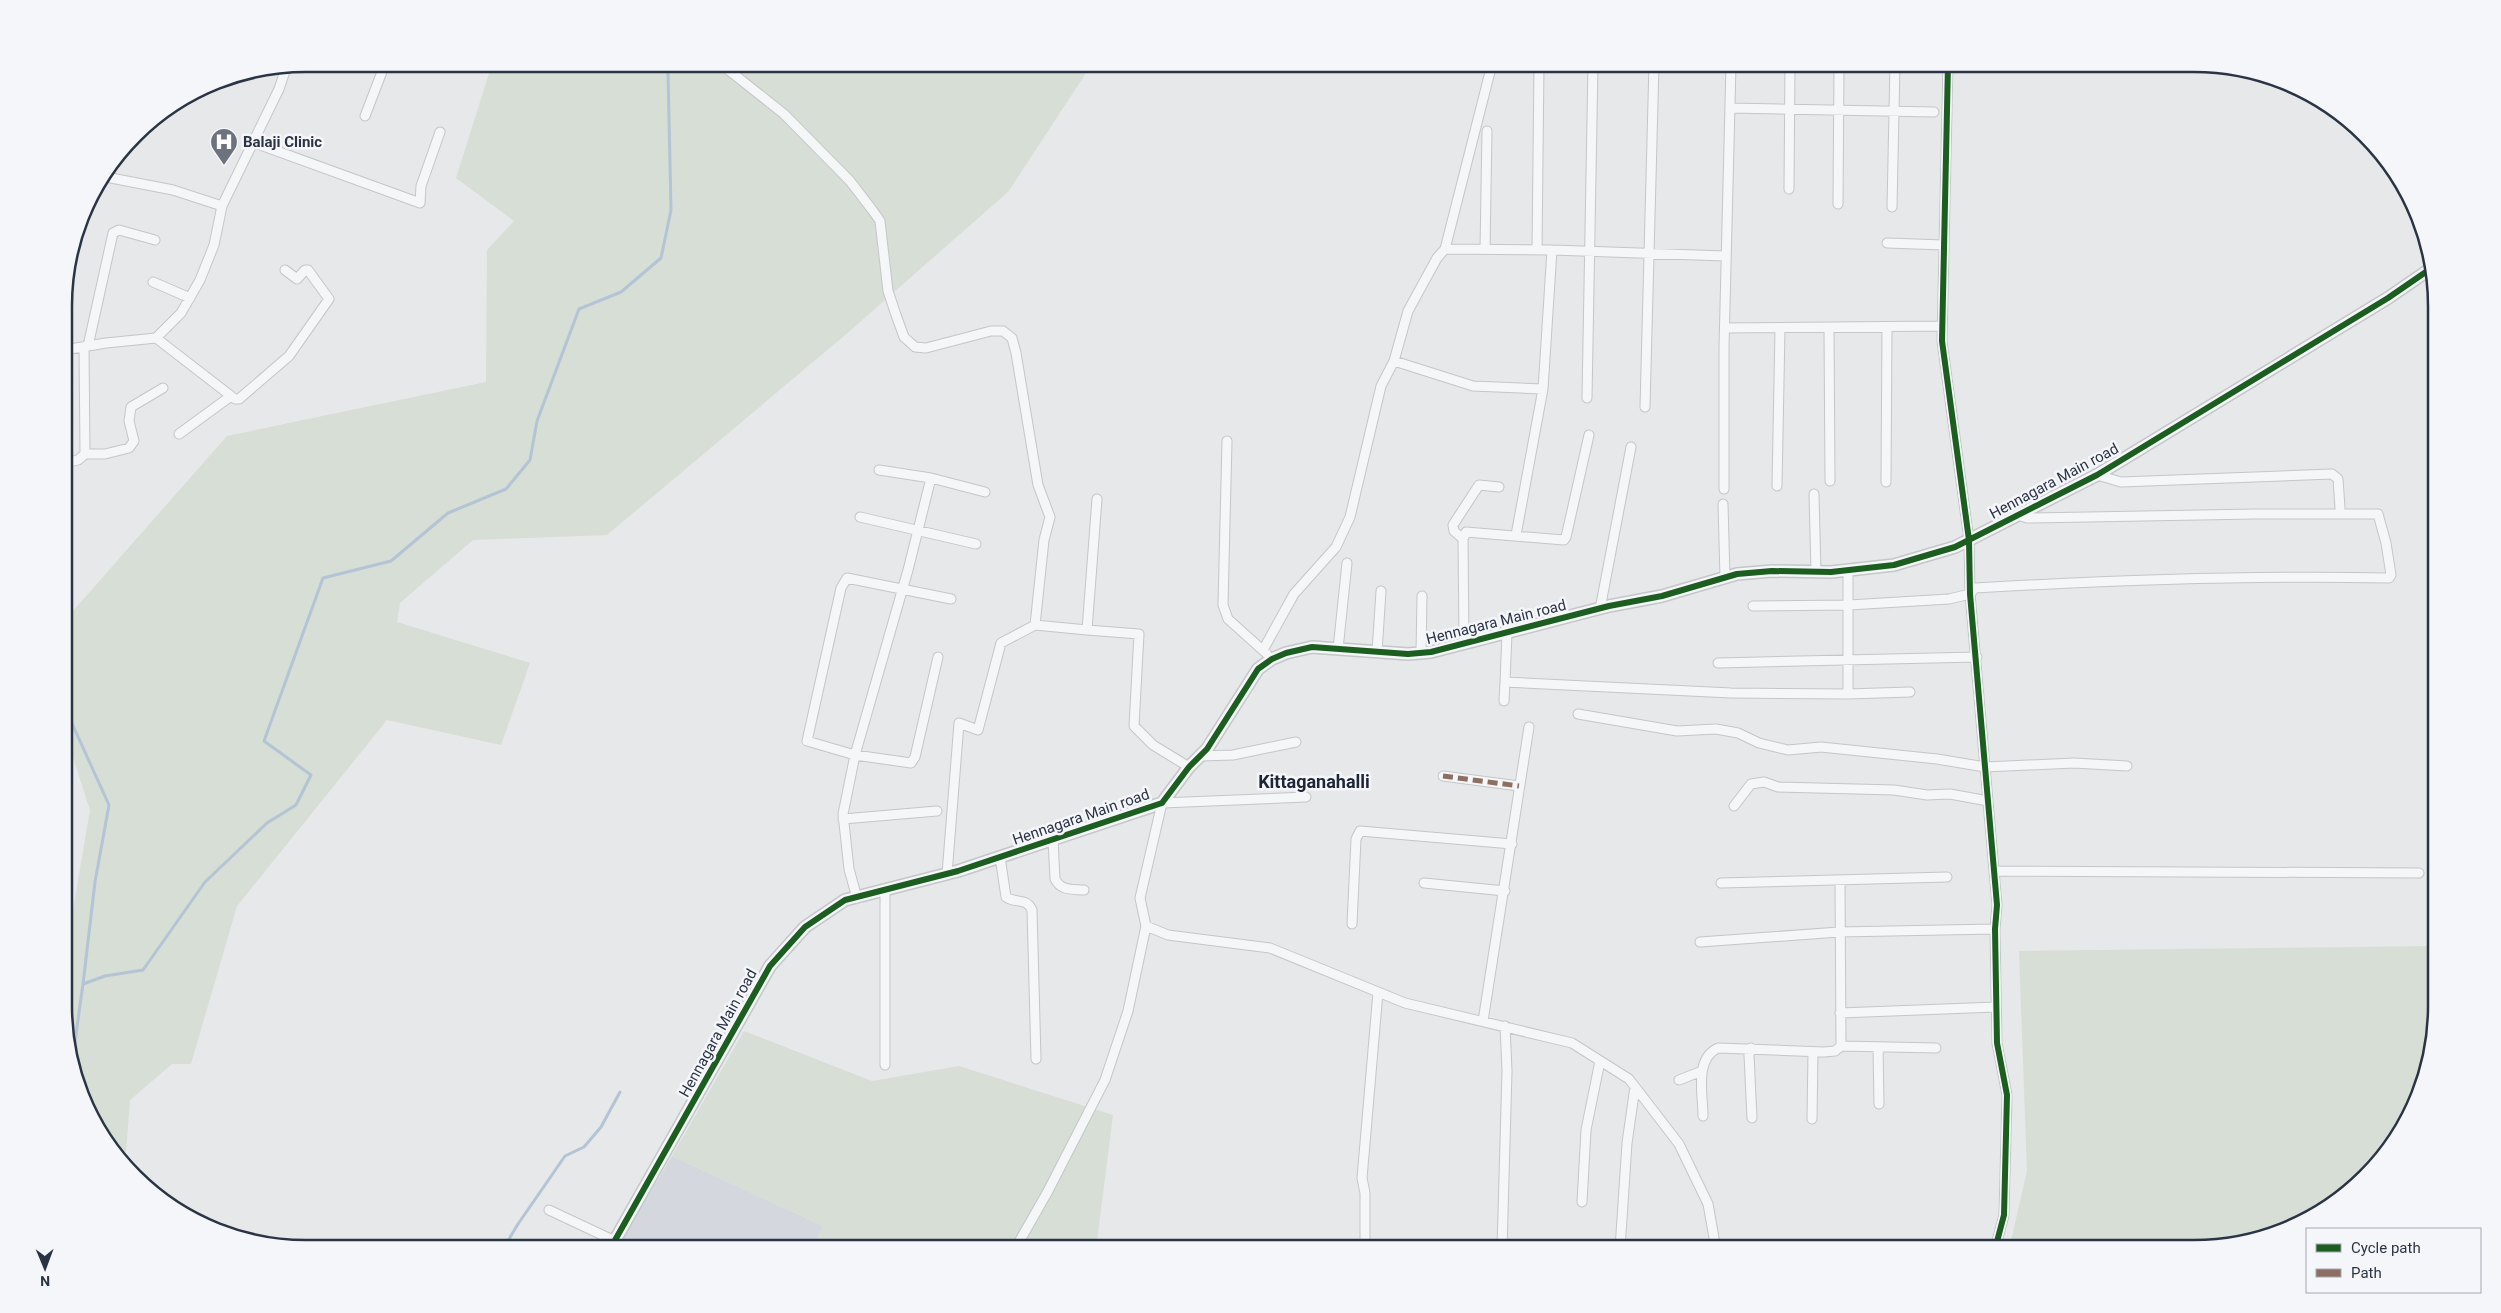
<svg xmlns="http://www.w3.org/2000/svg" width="2501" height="1313" font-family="Roboto,sans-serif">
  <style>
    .built { fill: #d4d7dd }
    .green { fill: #d6ded6 }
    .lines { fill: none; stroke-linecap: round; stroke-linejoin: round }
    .stream { stroke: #b4c4d5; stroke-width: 3 }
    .minor-casing { stroke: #c4c6c8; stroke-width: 11 }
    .tertiary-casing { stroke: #c4c6c8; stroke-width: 14 }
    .minor { stroke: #f5f6f7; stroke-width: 9 }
    .tertiary { stroke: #f5f6f7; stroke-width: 11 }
    .quiet { stroke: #8d6e63; stroke-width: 5; stroke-dasharray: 10 5; stroke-linecap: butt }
    .cycleway-casing { stroke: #f4f6f9; stroke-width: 9 }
    .cycleway { stroke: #1b5e20; stroke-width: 6 }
    .labels { text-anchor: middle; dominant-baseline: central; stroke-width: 5; stroke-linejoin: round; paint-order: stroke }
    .poi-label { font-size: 15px; font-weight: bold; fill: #2b3445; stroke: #f4f6f9; text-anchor: start }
    .street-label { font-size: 15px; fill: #2b3445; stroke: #f4f6f9 }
    .quarter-label { font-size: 18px; font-weight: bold; fill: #1d2536; stroke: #f4f6f9 }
    .rim { fill: none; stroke: #2b3445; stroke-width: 2.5 }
  </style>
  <rect width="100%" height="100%" fill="#e6e8ea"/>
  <!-- built -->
  <path class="built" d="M 672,1156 L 823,1226 L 812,1249 L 616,1249 Z"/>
  <!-- green -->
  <path class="green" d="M 492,64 L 1092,64 L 1008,192 L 844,336 L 607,535 L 473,540 L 400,603 L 397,622 L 530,663 L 501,745 L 387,720 L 237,906 L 191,1064 L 172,1064 L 130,1100 L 125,1164 L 114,1154 L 82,1099 L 66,1039 L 66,951 L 90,810 L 65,733 L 65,620 L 227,436 L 486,382 L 487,250 L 514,221 L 456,178 Z
    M 2437,946 L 2437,1007 L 2412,1114 L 2377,1167 L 2329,1209 L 2273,1236 L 2210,1249 L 2009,1249 L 2027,1171 L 2019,951 Z
    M 744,1031 L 872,1081 L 959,1066 L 1113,1115 L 1096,1249 L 812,1249 L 823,1226 L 672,1156 Z"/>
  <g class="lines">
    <!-- stream -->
    <path class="stream" d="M 65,708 L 109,805 L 95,882 L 83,984
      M 72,1063 L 83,984 L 105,976 L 143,970 L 205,882 L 267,823 L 296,805 L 311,775 L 264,741 L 323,578 L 391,561 L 448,513 L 506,489 L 530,460 L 537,421 L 579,309 L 621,292 L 661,258 L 671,210 L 668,73 L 674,64
      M 503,1249 L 518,1224 L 565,1156 L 584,1147 L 601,1127 L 620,1092"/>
    <defs>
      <path id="minor" d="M 721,64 L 784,114 L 850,181 L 873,211 L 880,221 L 888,291 L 896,315 L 904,337 L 915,347 L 926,348 L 991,331 L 1003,331 L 1012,338 L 1016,353 L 1038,485 L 1050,517 L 1044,540 L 1035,625
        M 1948,64 L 1942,341 L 1969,540 L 1970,594 L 1997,905 L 1995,929 L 1997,1043 L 2007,1095 L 2004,1215 L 1995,1249
        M 1730,108 L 1934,112
        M 365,116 L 385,64
        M 252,142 L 420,203 L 421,186 L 440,132
        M 106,177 L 173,190 L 222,206
        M 1789,189 L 1790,64
        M 1838,204 L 1839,64
        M 1892,207 L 1895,64
        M 1887,243 L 1944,245
        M 1445,249 L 1552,250 L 1725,256
        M 1485,249 L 1487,131
        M 1537,250 L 1539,64
        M 153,282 L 190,298
        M 1725,328 L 1942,326
        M 1829,328 L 1830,481
        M 156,338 L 235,399 L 239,399 L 289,356 L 329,299 L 308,270 L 305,270 L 297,279 L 285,270
        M 88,346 L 113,233 L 119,230 L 155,240
        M 64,350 L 106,343 L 156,338 L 181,313 L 200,280 L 214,245 L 222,206 L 279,89 L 286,68
        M 1394,361 L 1473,386 L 1543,389
        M 1587,398 L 1593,64
        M 1645,407 L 1654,64
        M 179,434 L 231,396
        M 1227,441 L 1223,605 L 1228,619 L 1267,654
        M 85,454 L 105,454 L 129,448 L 134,441 L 129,421 L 131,407 L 163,388
        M 65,463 L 78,460 L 85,454 L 84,347
        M 879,470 L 931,478 L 985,492
        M 2097,475 L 2121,482 L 2332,474 L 2338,479 L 2340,508
        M 1886,482 L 1887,327
        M 1777,486 L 1780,328
        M 1724,489 L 1724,347 L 1731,64
        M 1814,494 L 1816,572
        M 1723,504 L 1725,577
        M 860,517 L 976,544
        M 1516,535 L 1543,389 L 1552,250
        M 1463,539 L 1454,531 L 1453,525 L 1479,485 L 1499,487
        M 1848,570 L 1848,694
        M 1753,606 L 1849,605 L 1949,599 L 1970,594 L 1975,588 C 2113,580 2251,575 2389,578 L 2391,575 L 2386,543 L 2378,514 L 2255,514 L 2027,518 L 2018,515
        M 1600,609 L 1631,447
        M 1087,630 L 1139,634 L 1134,726 L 1153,745 L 1189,767
        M 1507,633 L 1505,682 L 1731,693 L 1848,694 L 1910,692
        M 1464,642 L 1463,539 L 1466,532 L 1564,540 L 1566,537 L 1589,435
        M 1338,649 L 1347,563
        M 1263,650 L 1294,594 L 1336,547 L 1350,517 L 1381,386 L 1394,361 L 1408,311 L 1437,258 L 1445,249 L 1492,64
        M 1377,652 L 1381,591
        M 1421,653 L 1422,596
        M 938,657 L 915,757 L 911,763 L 855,755 L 807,741 L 841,588 L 847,578 L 951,599
        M 1718,663 L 1977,657
        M 1504,701 L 1505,682
        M 1578,714 L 1677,731 L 1716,729 L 1738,733 L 1759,743 L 1788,750 L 1821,747 L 1937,759 L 1985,767 L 2074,763 L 2127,766
        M 1200,756 L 1233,755 L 1296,742
        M 1443,776 L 1519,786
        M 1306,797 L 1162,803 L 1140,898 L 1146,926 L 1168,935 L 1270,948 L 1405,1003 L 1572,1043 L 1629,1079 L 1679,1144 L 1708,1204 L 1716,1249
        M 1734,806 L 1751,784 L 1764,782 L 1778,787 L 1894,790 L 1927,795 L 1950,794 L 1988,801
        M 843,819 L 937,811
        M 1053,840 L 1055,879 C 1061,891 1072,889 1084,890
        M 1000,857 L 1006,897 C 1016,904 1026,897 1032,910 L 1036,1059
        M 1995,871 L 2419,873
        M 947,874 L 959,723 L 978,730 L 1001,643 L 1035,625 L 1087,630 L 1097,499
        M 1424,883 L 1505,891
        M 1721,883 L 1947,877
        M 885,891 L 885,1065
        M 857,898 L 849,869 L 843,814 L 855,755 L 908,570 L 931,478
        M 1352,924 L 1356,839 L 1360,831 L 1512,844
        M 1700,942 L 1839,932 L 1995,929
        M 1840,1013 L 1996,1007
        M 1483,1021 L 1529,727
        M 1841,1046 L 1936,1048
        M 1878,1047 L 1879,1104
        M 1751,1048 L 1749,1055 L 1752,1118
        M 1679,1080 L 1702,1071
        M 1703,1116 C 1703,1094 1694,1059 1718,1048 L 1824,1052 L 1835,1051 L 1841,1046 L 1840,880
        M 1812,1119 L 1813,1052
        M 1582,1202 L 1586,1130 L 1600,1061
        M 549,1210 L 615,1241
        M 1015,1249 L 1048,1191 L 1105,1080 L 1128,1011 L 1146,926
        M 1365,1249 L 1365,1193 L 1362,1178 L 1378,992
        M 1502,1249 L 1507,1071 L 1505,1026
        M 1620,1249 L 1627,1143 L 1635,1087"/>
      <path id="tertiary" d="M 610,1249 L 770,966 L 805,927 L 845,900 L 958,871 L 1162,803 L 1189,767 L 1207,749 L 1258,669 L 1272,659 L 1286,653 L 1312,647 L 1408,654 L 1431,652 L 1609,606 L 1662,596 L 1737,574 L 1772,571 L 1831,572 L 1894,565 L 1955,547 L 2097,475 L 2388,298 L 2433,267"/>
    </defs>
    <!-- minor casing -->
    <use href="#minor" class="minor-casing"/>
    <!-- tertiary casing -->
    <use href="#tertiary" class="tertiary-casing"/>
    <!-- minor -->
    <use href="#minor" class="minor"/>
    <!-- tertiary -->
    <use href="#tertiary" class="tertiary"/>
    <!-- quiet -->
    <path class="quiet" d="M 1443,776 L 1519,786"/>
    <defs>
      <path id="cycleway" d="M 1948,64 L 1942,341 L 1969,540 L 1970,594 L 1997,905 L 1995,929 L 1997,1043 L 2007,1095 L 2004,1215 L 1995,1249
        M 610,1249 L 770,966 L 805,927 L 845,900 L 958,871 L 1162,803 L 1189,767 L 1207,749 L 1258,669 L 1272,659 L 1286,653 L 1312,647 L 1408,654 L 1431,652 L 1609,606 L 1662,596 L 1737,574 L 1772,571 L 1831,572 L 1894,565 L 1955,547 L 2097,475 L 2388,298 L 2433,267"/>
    </defs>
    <!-- cycleway casing -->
    <use href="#cycleway" class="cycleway-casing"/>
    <!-- cycleway -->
    <use href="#cycleway" class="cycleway"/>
  </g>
  <!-- icons -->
  <defs>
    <symbol id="hospital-pin" viewBox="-11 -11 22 30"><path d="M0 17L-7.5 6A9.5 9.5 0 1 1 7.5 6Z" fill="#6c737f" stroke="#f4f6f9"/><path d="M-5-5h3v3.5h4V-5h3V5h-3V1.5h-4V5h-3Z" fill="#fff"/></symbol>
  </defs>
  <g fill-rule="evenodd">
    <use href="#hospital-pin" x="208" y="126" width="32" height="43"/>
  </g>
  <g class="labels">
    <!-- poi labels -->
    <g class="poi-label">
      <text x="243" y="142">Balaji Clinic</text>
    </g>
    <!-- street labels -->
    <g class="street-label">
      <text transform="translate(2054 481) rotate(-28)">Hennagara Main road</text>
      <text transform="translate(1496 622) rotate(-14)">Hennagara Main road</text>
      <text transform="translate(1081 817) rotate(-19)">Hennagara Main road</text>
      <text transform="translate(718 1033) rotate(-61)">Hennagara Main road</text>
    </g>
    <!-- quarter labels -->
    <g class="quarter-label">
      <text x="1314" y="781">Kittaganahalli</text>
    </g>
  </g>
  <!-- crop -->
  <path d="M0 0H2501V1313H0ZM306 72H2194A234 234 0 0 1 2428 306V1006A234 234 0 0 1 2194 1240H306A234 234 0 0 1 72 1006V306A234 234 0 0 1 306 72Z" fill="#f4f6f9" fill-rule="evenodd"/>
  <path class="rim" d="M306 72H2194A234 234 0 0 1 2428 306V1006A234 234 0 0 1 2194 1240H306A234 234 0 0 1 72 1006V306A234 234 0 0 1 306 72Z"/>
  <!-- legend -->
  <rect x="2306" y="1228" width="175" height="65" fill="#f4f6f9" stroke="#a4a8b1"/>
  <rect x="2316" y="1244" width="25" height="8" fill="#1b5e20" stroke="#a4a8b1"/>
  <text x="2351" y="1253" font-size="15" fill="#2b3445">Cycle path</text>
  <rect x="2316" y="1269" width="25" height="8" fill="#8d6e63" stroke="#a4a8b1"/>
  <text x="2351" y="1278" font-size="15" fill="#2b3445">Path</text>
  <!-- north arrow -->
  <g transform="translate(45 1268) rotate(179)" stroke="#f4f6f9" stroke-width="4" paint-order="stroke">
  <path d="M0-4L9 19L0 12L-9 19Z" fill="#2b3445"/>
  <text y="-8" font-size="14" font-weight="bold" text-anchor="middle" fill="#2b3445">N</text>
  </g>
</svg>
